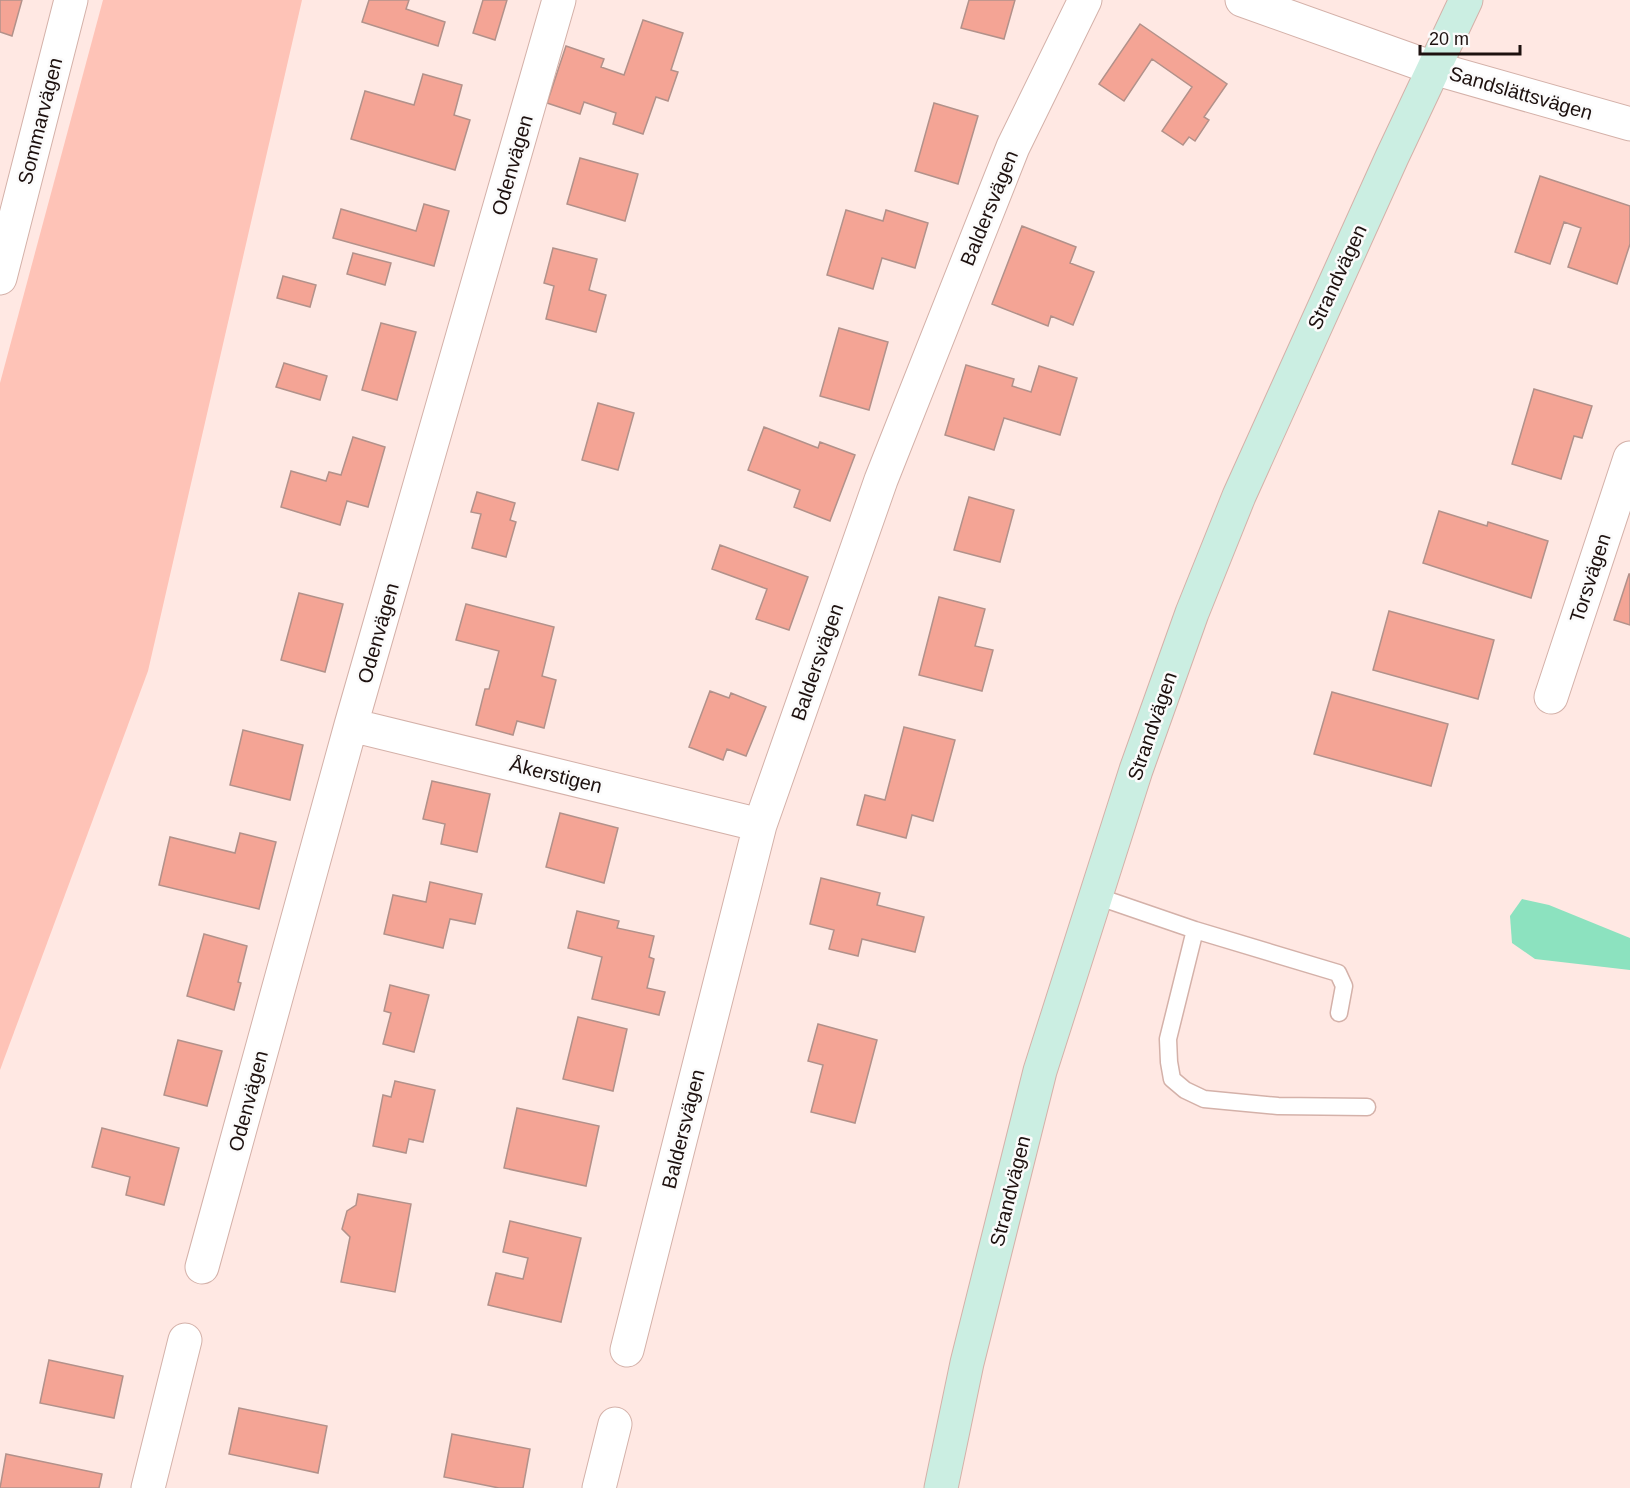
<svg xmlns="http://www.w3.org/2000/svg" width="1630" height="1488" font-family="Helvetica,sans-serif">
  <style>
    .green { fill: #fec3b7 }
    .water { fill: #8ce2bf }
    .building { fill: #f4a495; stroke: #b2918a; stroke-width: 1.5 }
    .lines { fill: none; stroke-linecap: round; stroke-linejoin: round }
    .lane-casing { stroke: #d4b1a9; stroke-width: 19 }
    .street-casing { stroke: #d4b1a9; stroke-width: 35 }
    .secondary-casing { stroke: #d4b1a9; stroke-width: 35 }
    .lane { stroke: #fff; stroke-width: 16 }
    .street { stroke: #fff; stroke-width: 33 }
    .secondary { stroke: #cbeee2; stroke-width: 33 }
    .labels { text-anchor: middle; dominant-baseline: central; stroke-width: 5; stroke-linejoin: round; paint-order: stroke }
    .street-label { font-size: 20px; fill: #1d110f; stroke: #fbfbfb }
  </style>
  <rect width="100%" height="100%" fill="#ffe8e3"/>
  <!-- green -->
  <path class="green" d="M 103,0 L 302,0 L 148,671 L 0,1070 L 0,383 Z"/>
  <!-- water -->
  <path class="water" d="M 1522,899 L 1549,905 L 1630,938 L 1630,970 L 1535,959 L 1512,943 L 1510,916 Z"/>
  <!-- building -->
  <path class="building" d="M 0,0 L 22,0 L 12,36 L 0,32 Z
    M 369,0 L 409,0 L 406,9 L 445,22 L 438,46 L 362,22 Z
    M 483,0 L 507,0 L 495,40 L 473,33 Z
    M 969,0 L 1015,0 L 1004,39 L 961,28 Z
    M 643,20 L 683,33 L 671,70 L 678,72 L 668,101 L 656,97 L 643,134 L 613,124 L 616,113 L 584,102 L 580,114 L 547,103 L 566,46 L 604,59 L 601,67 L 624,75 Z
    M 1140,24 L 1227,84 L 1204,117 L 1209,120 L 1195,141 L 1189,137 L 1183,145 L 1162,131 L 1192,87 L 1152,59 L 1124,101 L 1099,84 Z
    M 423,74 L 462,85 L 454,115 L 470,120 L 455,170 L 351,139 L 365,91 L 414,105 Z
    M 934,103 L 978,116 L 958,184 L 915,171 Z
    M 580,158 L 638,174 L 625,221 L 567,204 Z
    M 1540,176 L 1630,206 L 1630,244 L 1617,284 L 1568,267 L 1581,228 L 1564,222 L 1550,264 L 1515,252 Z
    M 424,204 L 449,211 L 434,266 L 333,238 L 341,209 L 416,231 Z
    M 846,210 L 883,221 L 886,210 L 928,223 L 915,268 L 882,258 L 873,289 L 827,275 Z
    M 1022,226 L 1076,247 L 1070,263 L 1094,272 L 1073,325 L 1051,316 L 1048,326 L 992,304 Z
    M 553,248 L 597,259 L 589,290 L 606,295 L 596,332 L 546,319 L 554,286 L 544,283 Z
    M 353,253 L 391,263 L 385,285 L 347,274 Z
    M 283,276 L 316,285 L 310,307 L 277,298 Z
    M 381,323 L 416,332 L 397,400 L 362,390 Z
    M 839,328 L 888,342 L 869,410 L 820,396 Z
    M 284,363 L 327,376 L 320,400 L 276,387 Z
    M 966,365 L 1014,379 L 1012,386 L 1031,392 L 1039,366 L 1077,378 L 1060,435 L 1004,418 L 994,450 L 945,435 Z
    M 1534,389 L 1592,406 L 1582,438 L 1574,436 L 1561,479 L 1512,464 Z
    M 598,403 L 634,413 L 618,470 L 582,460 Z
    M 764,427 L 818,448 L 820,442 L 855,455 L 830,521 L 794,507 L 800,490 L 748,470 Z
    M 353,437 L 385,447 L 368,507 L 347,501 L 340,525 L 281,507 L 291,471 L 326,481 L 329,472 L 341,475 Z
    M 477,492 L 515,503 L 510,520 L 516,522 L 506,557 L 472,548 L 481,514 L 471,512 Z
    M 969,497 L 1014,510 L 1000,562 L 954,550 Z
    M 1439,511 L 1487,526 L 1488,522 L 1548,541 L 1531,598 L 1423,563 Z
    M 720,545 L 808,577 L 789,630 L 756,619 L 767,589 L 712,569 Z
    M 1629,574 L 1630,574 L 1630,625 L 1614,620 Z
    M 299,593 L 343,604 L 325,672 L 281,660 Z
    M 939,597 L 985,609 L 975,646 L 993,650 L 982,691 L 919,675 Z
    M 466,604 L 554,627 L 542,676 L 556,680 L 544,728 L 517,721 L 513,735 L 476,725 L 485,689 L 489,689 L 499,651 L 456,640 Z
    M 1389,611 L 1494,640 L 1478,699 L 1373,670 Z
    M 710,691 L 729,698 L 731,693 L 766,707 L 746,756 L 727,749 L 723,760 L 689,747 Z
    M 1332,692 L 1448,724 L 1431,786 L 1314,754 Z
    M 904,727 L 955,740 L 933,821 L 912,815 L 906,838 L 857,825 L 865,795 L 885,800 Z
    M 243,730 L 303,745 L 290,800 L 230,785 Z
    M 432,781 L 490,794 L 477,852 L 441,844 L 445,824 L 423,819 Z
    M 560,813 L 618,828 L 604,883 L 546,867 Z
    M 240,833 L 276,842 L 259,909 L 159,885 L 170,837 L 235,853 Z
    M 821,878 L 880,893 L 877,905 L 924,917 L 915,952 L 862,939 L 858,956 L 829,949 L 834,930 L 810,924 Z
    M 430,882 L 482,894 L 475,924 L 450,919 L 443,948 L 384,934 L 393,895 L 426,902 Z
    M 577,911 L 619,921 L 617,928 L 654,936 L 649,957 L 654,959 L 647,988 L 665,992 L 659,1015 L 592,999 L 602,957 L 568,948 Z
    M 204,934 L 247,946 L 238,982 L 241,983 L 234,1010 L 187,996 Z
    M 390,985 L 429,995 L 414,1052 L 383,1044 L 391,1013 L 384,1011 Z
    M 578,1017 L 627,1029 L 613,1091 L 563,1079 Z
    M 818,1024 L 877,1040 L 855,1123 L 811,1112 L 823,1065 L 808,1061 Z
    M 178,1040 L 222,1051 L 207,1106 L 164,1095 Z
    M 395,1081 L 435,1090 L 423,1142 L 409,1139 L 406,1153 L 373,1146 L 383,1095 L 391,1097 Z
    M 517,1108 L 599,1126 L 586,1186 L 504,1168 Z
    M 102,1128 L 179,1148 L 164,1205 L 126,1195 L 130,1177 L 92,1167 Z
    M 358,1194 L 411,1204 L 395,1292 L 341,1282 L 350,1237 L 342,1229 L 347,1211 L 356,1205 Z
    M 510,1221 L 581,1238 L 561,1322 L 488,1305 L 496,1273 L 523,1279 L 528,1258 L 503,1252 Z
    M 49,1360 L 123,1376 L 114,1418 L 40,1403 Z
    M 239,1408 L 327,1426 L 318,1473 L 229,1454 Z
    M 452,1434 L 530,1449 L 523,1488 L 499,1488 L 444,1477 Z
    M 6,1454 L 102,1474 L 99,1488 L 0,1488 Z"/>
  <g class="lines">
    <defs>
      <path id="lane" d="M 1096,896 L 1195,930 L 1338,973 L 1344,986 L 1339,1013
        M 1195,930 L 1168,1039 L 1169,1062 L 1172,1079 L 1185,1090 L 1204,1099 L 1278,1106 L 1367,1107"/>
      <path id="street" d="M 1242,0 L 1433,68 L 1630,124
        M 0,278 L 71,0
        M 1551,697 L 1630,458
        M 351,725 L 760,825
        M 202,1267 L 351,725 L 559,0
        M 627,1350 L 760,825 L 881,480 L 1013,147 L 1085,0
        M 148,1488 L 185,1340
        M 599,1488 L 615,1424"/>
      <path id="secondary" d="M 941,1488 L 967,1363 L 1040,1071 L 1136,770 L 1192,613 L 1239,496 L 1392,157 L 1466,0"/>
    </defs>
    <!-- lane casing -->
    <use href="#lane" class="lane-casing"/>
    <!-- street casing -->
    <use href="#street" class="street-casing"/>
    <!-- secondary casing -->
    <use href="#secondary" class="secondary-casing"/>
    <!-- lane -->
    <use href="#lane" class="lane"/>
    <!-- street -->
    <use href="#street" class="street"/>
    <!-- secondary -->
    <use href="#secondary" class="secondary"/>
  </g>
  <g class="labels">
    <!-- street labels -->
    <g class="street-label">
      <text transform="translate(1521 93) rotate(16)">Sandslättsvägen</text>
      <text transform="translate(40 121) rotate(-76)">Sommarvägen</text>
      <text transform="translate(512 165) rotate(-74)">Odenvägen</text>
      <text transform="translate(989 208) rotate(-68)">Baldersvägen</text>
      <text transform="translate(1337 277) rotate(-65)">Strandvägen</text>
      <text transform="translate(1590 578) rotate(-72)">Torsvägen</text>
      <text transform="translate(378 633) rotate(-74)">Odenvägen</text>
      <text transform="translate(817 662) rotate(-71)">Baldersvägen</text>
      <text transform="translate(1152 726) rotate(-71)">Strandvägen</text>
      <text transform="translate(556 775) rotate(14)">Åkerstigen</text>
      <text transform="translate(248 1101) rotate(-75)">Odenvägen</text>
      <text transform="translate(683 1129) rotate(-76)">Baldersvägen</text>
      <text transform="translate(1010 1191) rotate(-76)">Strandvägen</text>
    </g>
  </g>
  <!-- scale -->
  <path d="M1420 45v9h100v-9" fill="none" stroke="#1d110f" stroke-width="3"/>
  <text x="1429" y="45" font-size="18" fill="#1d110f" stroke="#fbfbfb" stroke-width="4.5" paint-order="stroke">20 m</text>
</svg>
